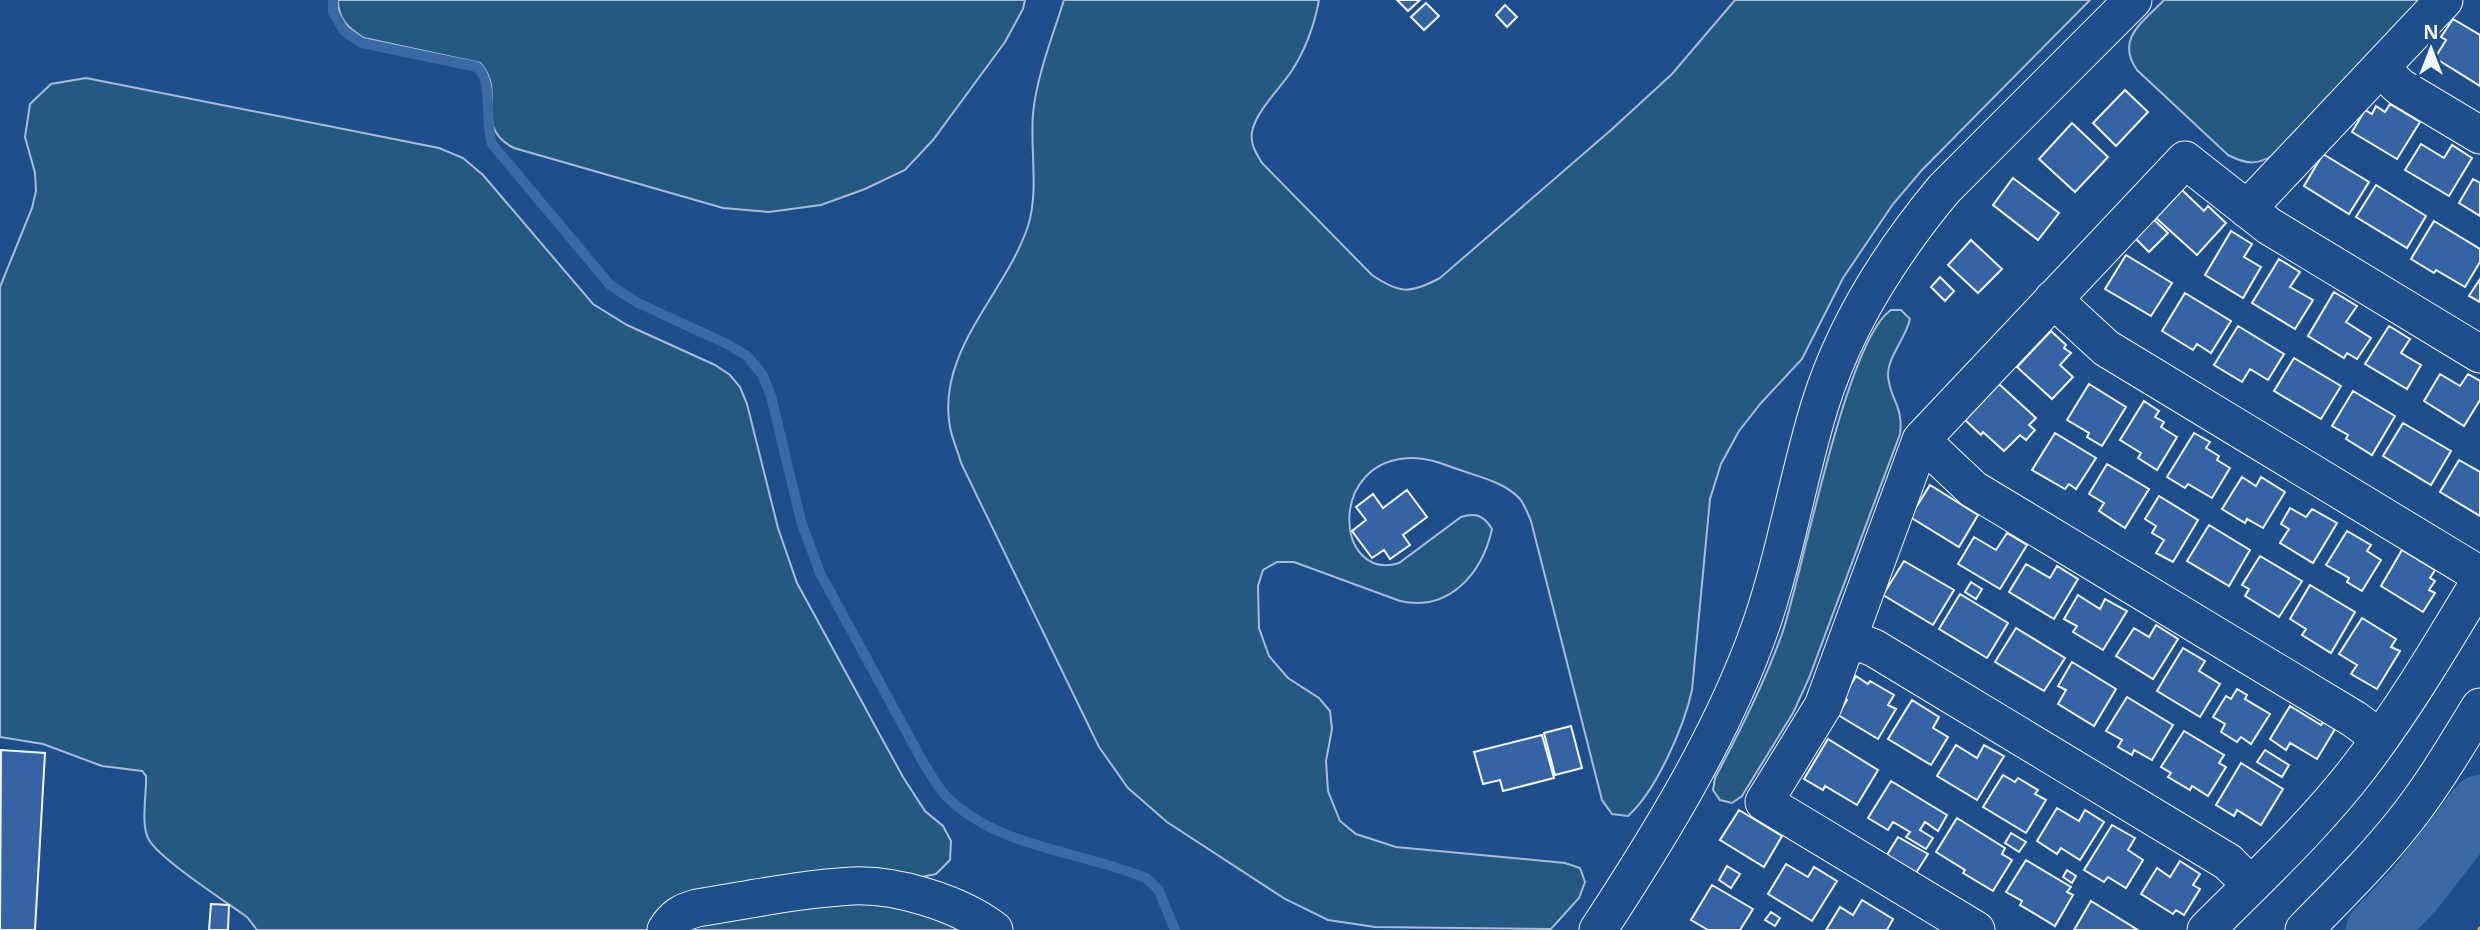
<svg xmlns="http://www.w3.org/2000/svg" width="2480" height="930" font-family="'Open Sans',sans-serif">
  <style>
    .green { fill: #245a82; stroke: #a8bbd7; stroke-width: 2 }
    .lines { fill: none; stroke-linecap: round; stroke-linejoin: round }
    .stream { stroke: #3b69a3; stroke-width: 10 }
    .river { stroke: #3b69a3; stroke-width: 60 }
    .building { fill: #3563a3; stroke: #f2f6ff; stroke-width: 2 }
    .minor-casing { stroke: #f2f6ff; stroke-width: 39 }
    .minor { stroke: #1f4e8c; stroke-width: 37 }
    .power { stroke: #ffb74d; stroke-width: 2; stroke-dasharray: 24 5 3.5 5; stroke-linecap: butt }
  </style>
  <rect width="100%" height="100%" fill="#1f4e8c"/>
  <!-- green -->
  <path class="green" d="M 338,0 L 1025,0 L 1023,9 L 1005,42 L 933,140 L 905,170 L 865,189 L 821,205 L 769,212 L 723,208 L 514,148 C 471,126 508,93 480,63 L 364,38 C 348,28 338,19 338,0 Z
    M 1064,0 L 1319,0 C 1314,27 1306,49 1291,72 C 1280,88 1255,113 1252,132 C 1250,144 1256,153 1262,163 L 1372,275 C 1400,294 1410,294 1440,278 L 1611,130 L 1672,74 L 1735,0 L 2090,0 L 1922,170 L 1893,204 L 1843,278 L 1802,359 L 1761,403 L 1739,431 L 1721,464 L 1710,499 L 1692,690 C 1684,727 1656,791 1628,816 L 1612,814 L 1602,800 L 1531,521 C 1528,514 1524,503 1519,498 C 1504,482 1479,477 1460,470 C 1445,465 1430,458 1413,458 C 1326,458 1335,583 1399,563 L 1461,517 C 1476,512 1484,516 1492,529 C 1482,574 1449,612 1400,601 L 1294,562 L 1277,562 L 1263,570 L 1258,586 L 1259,628 L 1269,656 L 1288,678 L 1319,698 L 1330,711 L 1332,729 L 1326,761 L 1328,791 L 1340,821 L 1356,834 L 1396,847 L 1565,863 L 1580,868 L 1585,882 L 1579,898 L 1551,929 L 1375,927 L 1328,920 L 1285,899 L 1167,822 L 1128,788 L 1099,747 L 961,463 C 958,451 952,439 950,427 C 936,351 1006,293 1028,226 C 1039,191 1030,150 1033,114 C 1036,78 1053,35 1064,0 Z
    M 2164,0 L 2420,0 L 2276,154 C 2257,165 2247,165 2228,155 L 2137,70 C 2115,39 2143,22 2164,0 Z
    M 86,78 L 439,148 L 463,158 L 483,175 L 593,304 L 627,325 L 715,365 L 730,375 L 740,387 L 747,404 L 778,528 L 797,583 L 903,777 L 925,811 L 943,826 L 951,841 L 950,860 L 936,874 L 650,930 L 257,930 L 247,917 C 226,902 160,859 149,840 C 140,825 147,793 146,776 L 142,771 L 102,766 L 43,744 L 0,737 L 0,287 L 32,208 L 36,191 L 35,173 L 25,137 L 30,104 L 51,84 Z
    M 1891,310 L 1901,310 L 1910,319 C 1906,338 1888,356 1888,375 C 1889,398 1904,406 1900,434 L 1809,678 L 1793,713 L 1742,796 L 1732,803 L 1720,800 L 1713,790 L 1715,778 C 1740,731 1764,684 1782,634 C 1803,572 1846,340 1891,310 Z
    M 854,901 L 898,905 L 965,930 L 684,930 L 691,925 Z"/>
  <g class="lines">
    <!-- stream -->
    <path class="stream" d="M 333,0 L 333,12 L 344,31 L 362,43 L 477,67 C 494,83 484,121 492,144 L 610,285 L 638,303 L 727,344 L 747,356 L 762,374 L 771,396 L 801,521 L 820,573 L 924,764 C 931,774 937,787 946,796 C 997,848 1081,851 1146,878 L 1158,889 L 1175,930"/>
    <!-- river -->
    <path class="river" d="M 2376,930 L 2415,889 L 2480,805"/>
  </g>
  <!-- building -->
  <path class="building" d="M 1397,0 L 1420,0 L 1408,11 Z
    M 1426,3 L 1439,16 L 1424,30 L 1411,17 Z
    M 1505,5 L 1517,17 L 1507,27 L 1496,15 Z
    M 2453,19 L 2480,35 L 2480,86 L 2435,58 L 2446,40 L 2441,37 Z
    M 2125,90 L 2148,112 L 2116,146 L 2093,123 Z
    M 2390,104 L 2420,122 L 2397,159 L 2352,132 L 2365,110 L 2372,114 L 2376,106 L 2385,112 Z
    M 2072,123 L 2108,157 L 2075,192 L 2039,159 Z
    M 2421,144 L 2444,158 L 2452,145 L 2472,158 L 2449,196 L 2405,170 Z
    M 2323,154 L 2369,182 L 2349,214 L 2304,186 Z
    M 2013,178 L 2059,213 L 2038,240 L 1993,205 Z
    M 2473,179 L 2480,183 L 2480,216 L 2459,203 Z
    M 2376,185 L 2426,216 L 2407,248 L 2356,217 Z
    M 2182,190 L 2204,211 L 2208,206 L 2226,223 L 2197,255 L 2156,218 Z
    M 2151,217 L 2168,233 L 2149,252 L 2133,236 Z
    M 2434,221 L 2480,249 L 2480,262 L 2465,287 L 2436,270 L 2434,273 L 2411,259 Z
    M 2231,231 L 2252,244 L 2244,257 L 2261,267 L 2243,298 L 2205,275 Z
    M 1971,240 L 2002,269 L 1978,293 L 1948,265 Z
    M 2126,255 L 2172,283 L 2151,316 L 2105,289 Z
    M 2279,259 L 2300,272 L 2290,287 L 2313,300 L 2295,329 L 2252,303 Z
    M 1940,277 L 1954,291 L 1945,301 L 1931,287 Z
    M 2480,279 L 2480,302 L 2469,296 Z
    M 2334,292 L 2357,306 L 2346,322 L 2371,338 L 2357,359 L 2347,353 L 2344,358 L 2308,336 Z
    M 2185,293 L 2231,321 L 2211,353 L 2197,344 L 2193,350 L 2162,331 Z
    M 2238,326 L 2284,354 L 2268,380 L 2250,369 L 2242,382 L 2214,365 Z
    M 2389,326 L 2410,339 L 2401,353 L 2421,365 L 2407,389 L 2365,364 Z
    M 2051,331 L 2066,345 L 2064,348 L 2071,353 L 2060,365 L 2073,377 L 2052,399 L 2017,367 Z
    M 2294,358 L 2341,386 L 2321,419 L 2274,391 Z
    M 2440,374 L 2460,386 L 2468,374 L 2480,381 L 2480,400 L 2464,426 L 2424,401 Z
    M 1999,384 L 2036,418 L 2029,425 L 2035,430 L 2026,440 L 2020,435 L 2004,451 L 1983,432 L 1981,435 L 1965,420 Z
    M 2089,384 L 2126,407 L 2102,446 L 2087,437 L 2089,433 L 2067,420 Z
    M 2353,391 L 2395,416 L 2372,455 L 2346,439 L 2348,435 L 2332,426 Z
    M 2144,401 L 2159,411 L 2155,417 L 2164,422 L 2161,427 L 2177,437 L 2157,470 L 2138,458 L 2141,453 L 2120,440 Z
    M 2403,423 L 2451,451 L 2431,485 L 2383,456 Z
    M 2055,433 L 2096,458 L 2076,489 L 2069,484 L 2065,489 L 2032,470 Z
    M 2194,433 L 2210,442 L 2206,448 L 2219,456 L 2217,460 L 2230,468 L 2212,498 L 2188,484 L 2185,488 L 2167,477 Z
    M 2459,460 L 2480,472 L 2480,516 L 2440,492 Z
    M 2107,464 L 2149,489 L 2125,528 L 2099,511 L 2104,503 L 2089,494 Z
    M 2242,477 L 2256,486 L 2261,477 L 2285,492 L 2263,528 L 2247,519 L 2245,523 L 2222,509 Z
    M 1930,485 L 1978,515 L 1959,547 L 1910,517 Z
    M 1407,490 L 1427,517 L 1403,535 L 1410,545 L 1390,559 L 1384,550 L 1372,558 L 1352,531 L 1366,520 L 1356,507 L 1373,494 L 1383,508 Z
    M 2159,496 L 2198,520 L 2173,562 L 2156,553 L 2164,540 L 2152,533 L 2156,526 L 2145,519 Z
    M 2290,508 L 2306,517 L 2312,509 L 2337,523 L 2313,563 L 2280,543 L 2289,529 L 2281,524 Z
    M 2209,525 L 2250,550 L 2229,586 L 2187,561 Z
    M 2347,531 L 2371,545 L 2367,551 L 2381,560 L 2362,591 L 2347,582 L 2349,578 L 2326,565 Z
    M 2007,533 L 2027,545 L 2000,589 L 1958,564 L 1974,537 L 1996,550 Z
    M 2402,550 L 2435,570 L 2430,578 L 2435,581 L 2429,590 L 2435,593 L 2423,612 L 2381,586 Z
    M 2260,556 L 2302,581 L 2279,617 L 2245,596 L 2249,589 L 2242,585 Z
    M 1904,561 L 1954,590 L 1933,625 L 1883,595 Z
    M 2026,564 L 2050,578 L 2057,566 L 2078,579 L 2054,619 L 2009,592 Z
    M 1971,582 L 1982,589 L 1976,599 L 1965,592 Z
    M 2310,585 L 2355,612 L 2331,653 L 2302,635 L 2306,629 L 2290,619 Z
    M 1960,594 L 2008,623 L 1987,658 L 1939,629 Z
    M 2078,595 L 2100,609 L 2105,599 L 2127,611 L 2103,650 L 2073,632 L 2077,626 L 2064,619 Z
    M 2362,618 L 2396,639 L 2391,647 L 2400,651 L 2377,689 L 2351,674 L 2357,665 L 2339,654 Z
    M 2156,625 L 2178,639 L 2153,679 L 2116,656 L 2134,628 L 2149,637 Z
    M 2016,628 L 2065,658 L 2044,691 L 1995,662 Z
    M 2183,648 L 2205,661 L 2199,671 L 2220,684 L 2200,717 L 2157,691 Z
    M 2072,662 L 2116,689 L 2094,726 L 2058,704 L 2066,690 L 2058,686 Z
    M 1856,676 L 1868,684 L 1870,681 L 1894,695 L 1888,705 L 1896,709 L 1878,739 L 1838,715 L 1847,700 L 1843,698 Z
    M 2237,689 L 2247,695 L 2245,699 L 2270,714 L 2251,744 L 2241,737 L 2237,742 L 2221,732 L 2225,724 L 2213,717 L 2226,696 L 2231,699 Z
    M 2127,697 L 2173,725 L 2152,760 L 2134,750 L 2132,755 L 2118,747 L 2122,740 L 2106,731 Z
    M 1912,700 L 1939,717 L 1933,728 L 1948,737 L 1931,765 L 1888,739 Z
    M 2290,706 L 2321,725 L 2323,722 L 2335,729 L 2317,759 L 2290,743 L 2286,750 L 2270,739 Z
    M 1571,726 L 1582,768 L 1555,775 L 1544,733 Z
    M 2184,731 L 2224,755 L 2219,763 L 2226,767 L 2208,796 L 2192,786 L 2190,790 L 2168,777 L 2171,773 L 2161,767 Z
    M 1542,735 L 1554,778 L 1503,791 L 1500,780 L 1483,784 L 1474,752 Z
    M 1828,739 L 1878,770 L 1857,805 L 1825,786 L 1823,790 L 1804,779 Z
    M 1956,745 L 1977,758 L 1984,745 L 2004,756 L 1977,800 L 1937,776 Z
    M 1,750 L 45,753 L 35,930 L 0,930 Z
    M 2265,750 L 2289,765 L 2282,777 L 2257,762 Z
    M 2241,763 L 2283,789 L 2261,825 L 2237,810 L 2234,816 L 2216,805 Z
    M 2003,775 L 2015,782 L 2018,778 L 2038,790 L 2035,794 L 2046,800 L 2026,833 L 1983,807 Z
    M 1891,781 L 1947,815 L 1938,831 L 1925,822 L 1920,830 L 1933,838 L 1926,849 L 1906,837 L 1910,832 L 1893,822 L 1888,830 L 1868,818 Z
    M 2057,808 L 2079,821 L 2085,810 L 2104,822 L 2080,860 L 2061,848 L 2057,854 L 2037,841 Z
    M 1739,810 L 1782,836 L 1764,867 L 1720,840 Z
    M 1957,818 L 2005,848 L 2002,854 L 2012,860 L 1993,891 L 1963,873 L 1965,870 L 1936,852 Z
    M 2112,825 L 2135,838 L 2128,850 L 2143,860 L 2126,888 L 2108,877 L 2104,882 L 2084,870 Z
    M 2011,833 L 2026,842 L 2019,852 L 2005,843 Z
    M 1898,837 L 1928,854 L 1916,873 L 1887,855 Z
    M 2026,860 L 2071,887 L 2067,892 L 2073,895 L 2055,926 L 2020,905 L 2022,901 L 2006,892 Z
    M 2180,861 L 2200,874 L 2193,885 L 2200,889 L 2184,915 L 2176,910 L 2173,914 L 2141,894 L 2157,868 L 2170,877 Z
    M 1786,864 L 1808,877 L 1814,867 L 1837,881 L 1812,921 L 1768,894 Z
    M 1727,866 L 1740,874 L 1731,888 L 1719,880 Z
    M 2067,870 L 2076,876 L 2072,883 L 2063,877 Z
    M 1712,885 L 1753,909 L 1740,930 L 1708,930 L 1691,920 Z
    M 1862,900 L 1893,919 L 1887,930 L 1826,930 L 1840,907 L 1853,915 Z
    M 2091,901 L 2138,930 L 2074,930 Z
    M 211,904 L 229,905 L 228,930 L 209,930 Z
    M 1771,912 L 1780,918 L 1775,926 L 1765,920 Z"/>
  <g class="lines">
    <defs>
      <path id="minor" d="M 2380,68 L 2400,87 L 2480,135
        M 2247,209 L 2444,0
        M 2053,299 L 2106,348 L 2480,575
        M 1921,440 L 1973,489 L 2354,719 L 2380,738
        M 1848,638 L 1874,648 L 2228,862 L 2251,885
        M 666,930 C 674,917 682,912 697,908 C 748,900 800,889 852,886 C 896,884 959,903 994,930
        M 1598,930 C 1659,837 1723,733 1760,628 C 1785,556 1797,481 1819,408 C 1844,326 1889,255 1944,189 L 2133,0
        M 1976,930 L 1764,802 L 1823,706 L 1921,440 L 2185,160 L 2269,226 L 2480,354
        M 2206,930 C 2259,877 2315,825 2360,766 C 2405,707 2442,644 2480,581
        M 2304,930 C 2338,895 2373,861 2403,823 C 2432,787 2456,746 2480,707"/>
    </defs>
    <!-- minor casing -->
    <use href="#minor" class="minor-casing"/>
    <!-- minor -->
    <use href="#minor" class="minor"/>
    <!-- power -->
    <path class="power" d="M 2478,930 L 2480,927"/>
  </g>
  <!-- north arrow -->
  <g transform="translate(2431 49)" stroke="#1f4e8c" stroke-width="5" paint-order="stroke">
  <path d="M0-5L12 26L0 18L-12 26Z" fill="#f2f6ff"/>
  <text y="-10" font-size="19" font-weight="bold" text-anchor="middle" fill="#f2f6ff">N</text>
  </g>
</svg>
